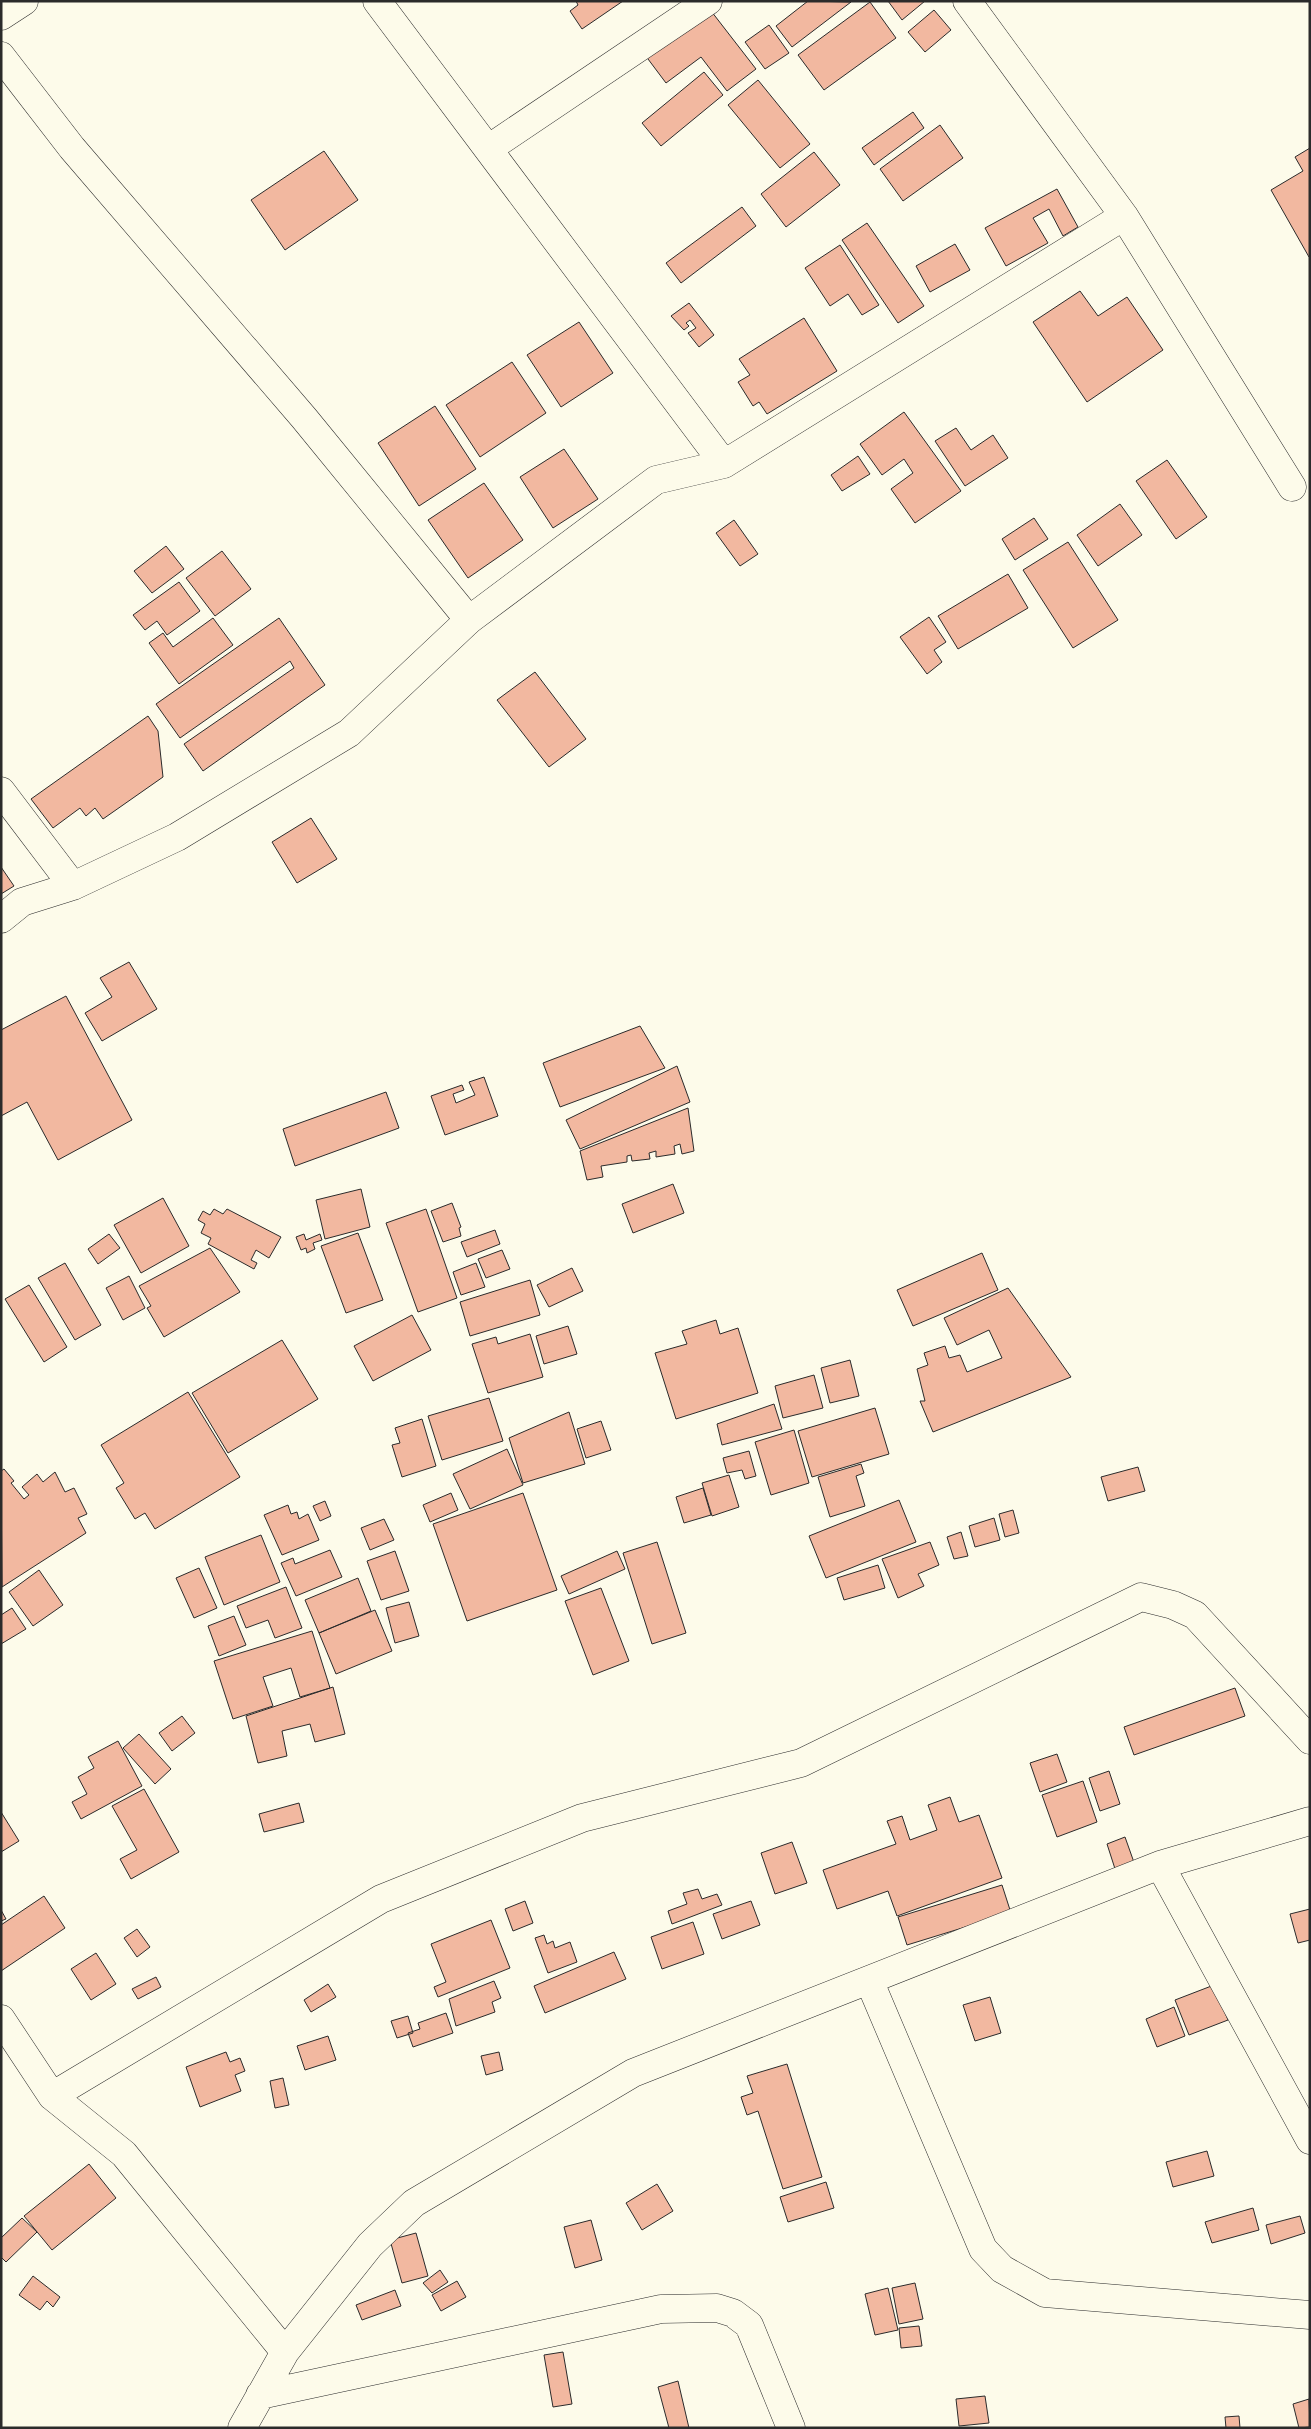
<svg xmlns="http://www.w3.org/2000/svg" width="1311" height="2429" font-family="'Roboto Serif',serif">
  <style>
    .building { fill: #f2b8a0; stroke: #2b2b2b }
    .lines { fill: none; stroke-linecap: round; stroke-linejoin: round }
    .minor-casing { stroke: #2b2b2b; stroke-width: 29 }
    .minor { stroke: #fdfbea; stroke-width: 28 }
  </style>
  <rect width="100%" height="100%" fill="#fdfbea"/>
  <!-- building -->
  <path class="building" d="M 576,1 L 623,1 L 582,29 L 570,11 L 578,5 Z
    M 808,1 L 851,2 L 792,47 L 776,26 Z
    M 888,1 L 925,1 L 902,20 Z
    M 870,2 L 896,38 L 824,90 L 798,55 Z
    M 708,7 L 756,69 L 727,91 L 701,57 L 666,83 L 645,55 Z
    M 934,10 L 951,30 L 925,52 L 908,32 Z
    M 769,25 L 789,53 L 765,69 L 745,42 Z
    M 704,72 L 723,95 L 661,146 L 642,123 Z
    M 758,80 L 810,144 L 780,168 L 728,105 Z
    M 913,112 L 924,128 L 874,165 L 862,148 Z
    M 940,125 L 963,158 L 903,201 L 880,169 Z
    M 1310,148 L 1310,256 L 1309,257 L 1271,190 L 1303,171 L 1295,157 Z
    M 324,151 L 358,200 L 285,250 L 251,200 Z
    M 814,152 L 840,185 L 786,227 L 761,194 Z
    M 1057,189 L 1078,227 L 1063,236 L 1049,209 L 1033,218 L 1048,243 L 1006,266 L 985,228 Z
    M 742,207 L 756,226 L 681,283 L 666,263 Z
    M 867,223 L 924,306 L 898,323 L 842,240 Z
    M 955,244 L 970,270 L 930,292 L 916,266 Z
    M 840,245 L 879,305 L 862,315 L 848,294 L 830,306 L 805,268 Z
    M 1080,291 L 1098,316 L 1127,297 L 1163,350 L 1087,402 L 1033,322 Z
    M 689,303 L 714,335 L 699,347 L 688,333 L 696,328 L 690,320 L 686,323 L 689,326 L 684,330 L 671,316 Z
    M 804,318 L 837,371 L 767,414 L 759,402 L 753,406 L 738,382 L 750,375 L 739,359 Z
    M 579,322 L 613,373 L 561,407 L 527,355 Z
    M 512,362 L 546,413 L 480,457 L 446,405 Z
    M 435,406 L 476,469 L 419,506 L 378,443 Z
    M 904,412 L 961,491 L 915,523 L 891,489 L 913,473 L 904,459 L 882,475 L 860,444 Z
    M 956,428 L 971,450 L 993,435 L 1008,458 L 965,486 L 935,441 Z
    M 564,449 L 598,499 L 553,528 L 520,477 Z
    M 858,456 L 870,474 L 842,491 L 831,475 Z
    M 1167,460 L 1207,517 L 1176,539 L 1136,481 Z
    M 484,483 L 523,540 L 468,578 L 428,520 Z
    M 1120,504 L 1142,535 L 1098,566 L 1077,535 Z
    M 1034,518 L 1048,539 L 1015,560 L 1002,539 Z
    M 734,520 L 758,554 L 740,566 L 716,533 Z
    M 1068,542 L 1118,620 L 1073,648 L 1023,570 Z
    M 166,546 L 184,569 L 152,593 L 134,571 Z
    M 222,551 L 251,589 L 215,616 L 186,578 Z
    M 1008,574 L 1028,608 L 958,649 L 938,616 Z
    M 179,582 L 200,611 L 167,635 L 157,621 L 145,630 L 133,615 Z
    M 929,617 L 946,642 L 934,650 L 942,662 L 927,674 L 900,637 Z
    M 213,618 L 233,645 L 179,684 L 149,643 L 163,633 L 173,647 Z
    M 279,618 L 325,685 L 203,771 L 184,744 L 294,668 L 290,661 L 180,738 L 156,704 Z
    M 535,672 L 586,739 L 549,767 L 497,700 Z
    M 148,716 L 158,731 L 163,777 L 103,819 L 95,808 L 86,816 L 80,808 L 53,828 L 31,799 Z
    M 311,818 L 337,859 L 297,883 L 272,842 Z
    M 1,867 L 14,886 L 1,894 Z
    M 129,962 L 157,1009 L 102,1041 L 85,1013 L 112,997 L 100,978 Z
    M 66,996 L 132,1120 L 58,1160 L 27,1102 L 1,1116 L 1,1030 Z
    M 640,1026 L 665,1068 L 560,1107 L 543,1063 Z
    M 677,1066 L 690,1102 L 580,1149 L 566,1120 Z
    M 484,1077 L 498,1116 L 445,1135 L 431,1096 L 462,1085 L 464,1090 L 453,1094 L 456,1103 L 475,1095 L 469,1082 Z
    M 386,1092 L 399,1128 L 295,1166 L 283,1129 Z
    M 688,1108 L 694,1151 L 682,1154 L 680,1144 L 674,1146 L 675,1154 L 656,1157 L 656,1151 L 649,1153 L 650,1159 L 632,1161 L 631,1155 L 627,1156 L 627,1162 L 601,1166 L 603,1177 L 587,1180 L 580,1151 Z
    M 673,1184 L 684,1213 L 633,1233 L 622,1204 Z
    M 361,1189 L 370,1227 L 325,1239 L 316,1200 Z
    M 163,1198 L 189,1246 L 141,1273 L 114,1225 Z
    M 452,1203 L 461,1227 L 459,1228 L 461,1236 L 443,1242 L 431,1211 Z
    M 214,1209 L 223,1214 L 227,1209 L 281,1237 L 269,1258 L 256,1250 L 251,1260 L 257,1263 L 254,1269 L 208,1244 L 211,1238 L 201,1233 L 205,1224 L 198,1220 L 203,1211 L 210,1215 Z
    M 426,1209 L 457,1298 L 418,1312 L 386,1223 Z
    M 495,1230 L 500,1244 L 467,1257 L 461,1242 Z
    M 358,1233 L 383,1300 L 346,1313 L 321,1246 Z
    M 109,1234 L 120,1248 L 98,1264 L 88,1249 Z
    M 304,1234 L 306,1240 L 320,1234 L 322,1240 L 313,1243 L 315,1249 L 307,1253 L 306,1248 L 301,1250 L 296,1237 Z
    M 210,1248 L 240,1292 L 164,1337 L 147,1308 L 151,1306 L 139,1286 Z
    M 502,1250 L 510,1269 L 486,1278 L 478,1259 Z
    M 982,1253 L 998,1290 L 913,1326 L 897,1290 Z
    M 65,1263 L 101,1325 L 75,1340 L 38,1278 Z
    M 476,1263 L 485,1287 L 461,1295 L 453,1272 Z
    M 572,1268 L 583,1291 L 549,1307 L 537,1285 Z
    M 129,1276 L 145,1308 L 123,1320 L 106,1288 Z
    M 530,1280 L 540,1315 L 470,1336 L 460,1302 Z
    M 29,1285 L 67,1347 L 44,1362 L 5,1299 Z
    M 1008,1288 L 1071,1377 L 933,1432 L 920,1401 L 925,1401 L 917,1369 L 928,1365 L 924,1353 L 945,1346 L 949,1358 L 960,1355 L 967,1372 L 1002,1358 L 989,1330 L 957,1345 L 944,1318 Z
    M 412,1315 L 431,1350 L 373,1381 L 354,1346 Z
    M 716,1320 L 720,1334 L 738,1328 L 758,1393 L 676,1419 L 655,1353 L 687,1344 L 682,1331 Z
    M 568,1326 L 577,1354 L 544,1364 L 536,1336 Z
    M 530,1334 L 543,1377 L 488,1393 L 472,1344 L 496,1337 L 498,1344 Z
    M 282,1340 L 318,1399 L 228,1453 L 192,1393 Z
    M 850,1360 L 859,1396 L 830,1403 L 821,1368 Z
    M 814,1375 L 823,1408 L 783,1418 L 775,1386 Z
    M 188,1392 L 240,1477 L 155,1529 L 145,1513 L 135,1519 L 116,1488 L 124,1483 L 101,1445 Z
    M 489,1398 L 503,1441 L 442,1460 L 428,1416 Z
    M 774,1404 L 782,1429 L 722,1445 L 717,1424 Z
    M 875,1408 L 889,1454 L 812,1477 L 798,1431 Z
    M 569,1412 L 585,1464 L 523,1483 L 509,1438 Z
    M 422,1419 L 436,1466 L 402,1477 L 392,1445 L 400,1443 L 395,1428 Z
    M 601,1421 L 611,1450 L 586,1458 L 577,1429 Z
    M 794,1430 L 809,1483 L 771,1495 L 755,1442 Z
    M 507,1449 L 523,1485 L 470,1509 L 453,1474 Z
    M 749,1451 L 756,1476 L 745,1479 L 742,1470 L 727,1473 L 723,1458 Z
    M 861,1464 L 864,1473 L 856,1476 L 865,1506 L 830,1517 L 818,1477 Z
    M 1138,1467 L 1145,1491 L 1108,1501 L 1101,1477 Z
    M 4,1469 L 14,1481 L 11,1483 L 24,1499 L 29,1495 L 22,1487 L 37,1474 L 43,1482 L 55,1472 L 65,1492 L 74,1488 L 87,1514 L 78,1518 L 86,1533 L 2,1587 L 1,1471 Z
    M 729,1475 L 739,1507 L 712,1516 L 702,1483 Z
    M 703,1488 L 711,1515 L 684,1523 L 676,1497 Z
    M 451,1493 L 458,1510 L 430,1522 L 423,1505 Z
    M 523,1493 L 557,1590 L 467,1621 L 433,1524 Z
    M 899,1500 L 916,1542 L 826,1578 L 809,1536 Z
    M 325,1501 L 331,1516 L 320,1521 L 313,1506 Z
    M 288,1505 L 291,1514 L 297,1512 L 299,1519 L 308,1514 L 319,1540 L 282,1555 L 264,1515 Z
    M 1013,1510 L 1019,1533 L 1005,1537 L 999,1514 Z
    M 994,1518 L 1000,1540 L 975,1547 L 969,1526 Z
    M 384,1519 L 394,1540 L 370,1550 L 361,1528 Z
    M 961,1532 L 968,1556 L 954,1559 L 947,1537 Z
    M 261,1535 L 280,1582 L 224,1605 L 205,1557 Z
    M 657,1542 L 686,1633 L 652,1644 L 623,1553 Z
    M 930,1542 L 939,1565 L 918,1574 L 924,1586 L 898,1598 L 882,1559 Z
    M 330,1550 L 342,1577 L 296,1596 L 281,1563 L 293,1558 L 295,1564 Z
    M 395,1551 L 409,1591 L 381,1600 L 367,1561 Z
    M 617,1551 L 625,1569 L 569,1594 L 561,1576 Z
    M 878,1565 L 885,1588 L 844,1600 L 837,1578 Z
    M 199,1568 L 217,1608 L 194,1618 L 176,1578 Z
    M 39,1570 L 63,1605 L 33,1626 L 9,1592 Z
    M 358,1578 L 371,1611 L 319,1633 L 305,1600 Z
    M 286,1587 L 302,1628 L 275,1638 L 268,1620 L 246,1628 L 237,1606 Z
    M 601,1588 L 629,1661 L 593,1675 L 565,1601 Z
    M 409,1602 L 419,1636 L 395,1643 L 386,1608 Z
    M 12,1608 L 26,1629 L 1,1644 L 1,1615 Z
    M 375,1610 L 392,1651 L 336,1674 L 319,1633 Z
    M 234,1616 L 246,1645 L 219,1656 L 208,1626 Z
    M 312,1631 L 330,1688 L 300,1697 L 291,1668 L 263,1677 L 273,1706 L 233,1719 L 214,1661 Z
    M 333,1687 L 345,1734 L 315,1742 L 310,1724 L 282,1731 L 287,1756 L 258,1763 L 246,1716 Z
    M 1235,1688 L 1245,1716 L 1134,1755 L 1124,1727 Z
    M 182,1716 L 195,1733 L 172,1751 L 159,1733 Z
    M 139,1734 L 171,1769 L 155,1784 L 123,1748 Z
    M 118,1741 L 142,1786 L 81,1819 L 72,1802 L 87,1794 L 78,1777 L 94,1768 L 88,1757 Z
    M 1057,1754 L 1067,1782 L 1040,1792 L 1030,1763 Z
    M 1109,1771 L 1120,1804 L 1100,1811 L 1089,1778 Z
    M 1083,1781 L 1097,1822 L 1057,1837 L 1042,1795 Z
    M 144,1789 L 179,1852 L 131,1879 L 120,1859 L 137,1850 L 112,1806 Z
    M 950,1797 L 959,1822 L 979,1815 L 1002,1878 L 897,1916 L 888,1891 L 837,1909 L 823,1870 L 896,1844 L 887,1821 L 902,1816 L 910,1840 L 937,1830 L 928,1805 Z
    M 299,1803 L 304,1822 L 264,1832 L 259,1814 Z
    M 1,1812 L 19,1841 L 1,1852 Z
    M 1125,1837 L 1136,1868 L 1117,1875 L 1107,1844 Z
    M 792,1842 L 807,1883 L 775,1894 L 761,1853 Z
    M 1002,1885 L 1011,1913 L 907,1945 L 898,1917 Z
    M 698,1889 L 702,1899 L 717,1894 L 722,1905 L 672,1924 L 668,1911 L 687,1904 L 683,1893 Z
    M 44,1896 L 65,1928 L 1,1971 L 1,1925 Z
    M 525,1901 L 533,1923 L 513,1931 L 505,1909 Z
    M 751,1901 L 760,1925 L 722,1939 L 713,1914 Z
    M 1310,1909 L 1310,1940 L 1298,1943 L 1290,1914 Z
    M 1,1910 L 6,1919 L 1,1921 Z
    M 491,1920 L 510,1968 L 438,1997 L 434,1987 L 446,1982 L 431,1944 Z
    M 693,1922 L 704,1954 L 662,1969 L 651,1937 Z
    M 137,1929 L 150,1947 L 137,1957 L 124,1938 Z
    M 544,1935 L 547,1944 L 553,1941 L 555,1948 L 570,1942 L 577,1962 L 548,1973 L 535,1938 Z
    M 614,1952 L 626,1979 L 545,2013 L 534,1986 Z
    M 96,1953 L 116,1984 L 91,2000 L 71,1969 Z
    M 156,1977 L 161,1987 L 138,1999 L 132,1989 Z
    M 494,1981 L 501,1998 L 492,2002 L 495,2012 L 456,2026 L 449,1999 Z
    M 328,1984 L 336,1997 L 311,2012 L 304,2000 Z
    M 1214,1985 L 1228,2020 L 1189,2035 L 1175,2000 Z
    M 990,1997 L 1001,2033 L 975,2041 L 963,2005 Z
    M 1174,2007 L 1185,2036 L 1157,2047 L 1146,2019 Z
    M 446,2013 L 453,2033 L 413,2047 L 408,2033 L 420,2029 L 418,2023 Z
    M 408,2016 L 413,2033 L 397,2038 L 391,2021 Z
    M 328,2036 L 336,2060 L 305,2070 L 297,2046 Z
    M 226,2052 L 230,2062 L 240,2058 L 245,2071 L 235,2075 L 241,2091 L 200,2107 L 186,2067 Z
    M 499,2052 L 503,2070 L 486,2075 L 481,2056 Z
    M 787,2064 L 822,2177 L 783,2189 L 758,2111 L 747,2115 L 741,2097 L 753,2093 L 747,2076 Z
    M 283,2078 L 289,2105 L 275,2108 L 270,2081 Z
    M 1207,2151 L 1214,2176 L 1173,2187 L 1166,2162 Z
    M 89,2164 L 116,2198 L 52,2250 L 24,2216 Z
    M 826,2182 L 834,2208 L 788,2222 L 780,2197 Z
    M 657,2184 L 673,2211 L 642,2230 L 626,2203 Z
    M 1253,2208 L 1259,2230 L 1212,2243 L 1205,2222 Z
    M 1300,2216 L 1305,2233 L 1271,2244 L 1266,2225 Z
    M 22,2218 L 37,2232 L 6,2262 L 1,2257 L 1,2238 Z
    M 591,2220 L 602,2260 L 575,2268 L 564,2227 Z
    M 416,2233 L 428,2276 L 402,2283 L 390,2240 Z
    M 440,2270 L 448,2282 L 432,2293 L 423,2283 Z
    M 33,2276 L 60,2297 L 53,2307 L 47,2301 L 40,2310 L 19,2295 Z
    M 457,2281 L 466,2297 L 441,2311 L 432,2295 Z
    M 915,2283 L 923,2319 L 899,2324 L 892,2288 Z
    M 888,2288 L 898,2330 L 875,2335 L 865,2294 Z
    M 395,2290 L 401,2306 L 362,2320 L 356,2305 Z
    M 919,2326 L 922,2346 L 901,2348 L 899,2328 Z
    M 563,2352 L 572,2404 L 553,2407 L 544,2355 Z
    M 678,2381 L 689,2428 L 669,2428 L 658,2387 Z
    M 985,2396 L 989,2423 L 959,2426 L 956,2399 Z
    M 1309,2399 L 1310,2427 L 1299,2428 L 1293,2404 Z
    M 1239,2416 L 1240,2428 L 1226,2428 L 1225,2417 Z"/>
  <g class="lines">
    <defs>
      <path id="minor" d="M 377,1 L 724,464
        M 967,1 L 1124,216 L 1292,487
        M 1,16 L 24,1
        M 1,56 L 72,148 L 304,418 L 469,620
        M 488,149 L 708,1
        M 1,791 L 73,886
        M 1,919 L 22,902 L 73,886 L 177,837 L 349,733 L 469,620 L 656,480 L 724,464 L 1124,216
        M 1160,1865 L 1310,2140
        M 869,1980 L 983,2249 L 1002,2269 L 1045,2293 L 1310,2315
        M 1,2019 L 52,2096 L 124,2154 L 285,2352
        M 52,2096 L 381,1899 L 582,1818 L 801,1763 L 1141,1597 L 1173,1605 L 1195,1615 L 1310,1740
        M 260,2395 L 661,2309 L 717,2308 L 733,2313 L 749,2325 L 791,2428
        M 242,2428 L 285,2352 L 370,2245 L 414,2203 L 633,2073 L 1160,1865 L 1310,1821"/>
    </defs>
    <!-- minor casing -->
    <use href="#minor" class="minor-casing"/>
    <!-- minor -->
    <use href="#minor" class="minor"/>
  </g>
  <!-- border -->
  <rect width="1311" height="2429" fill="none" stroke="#2b2b2b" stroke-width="5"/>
</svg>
